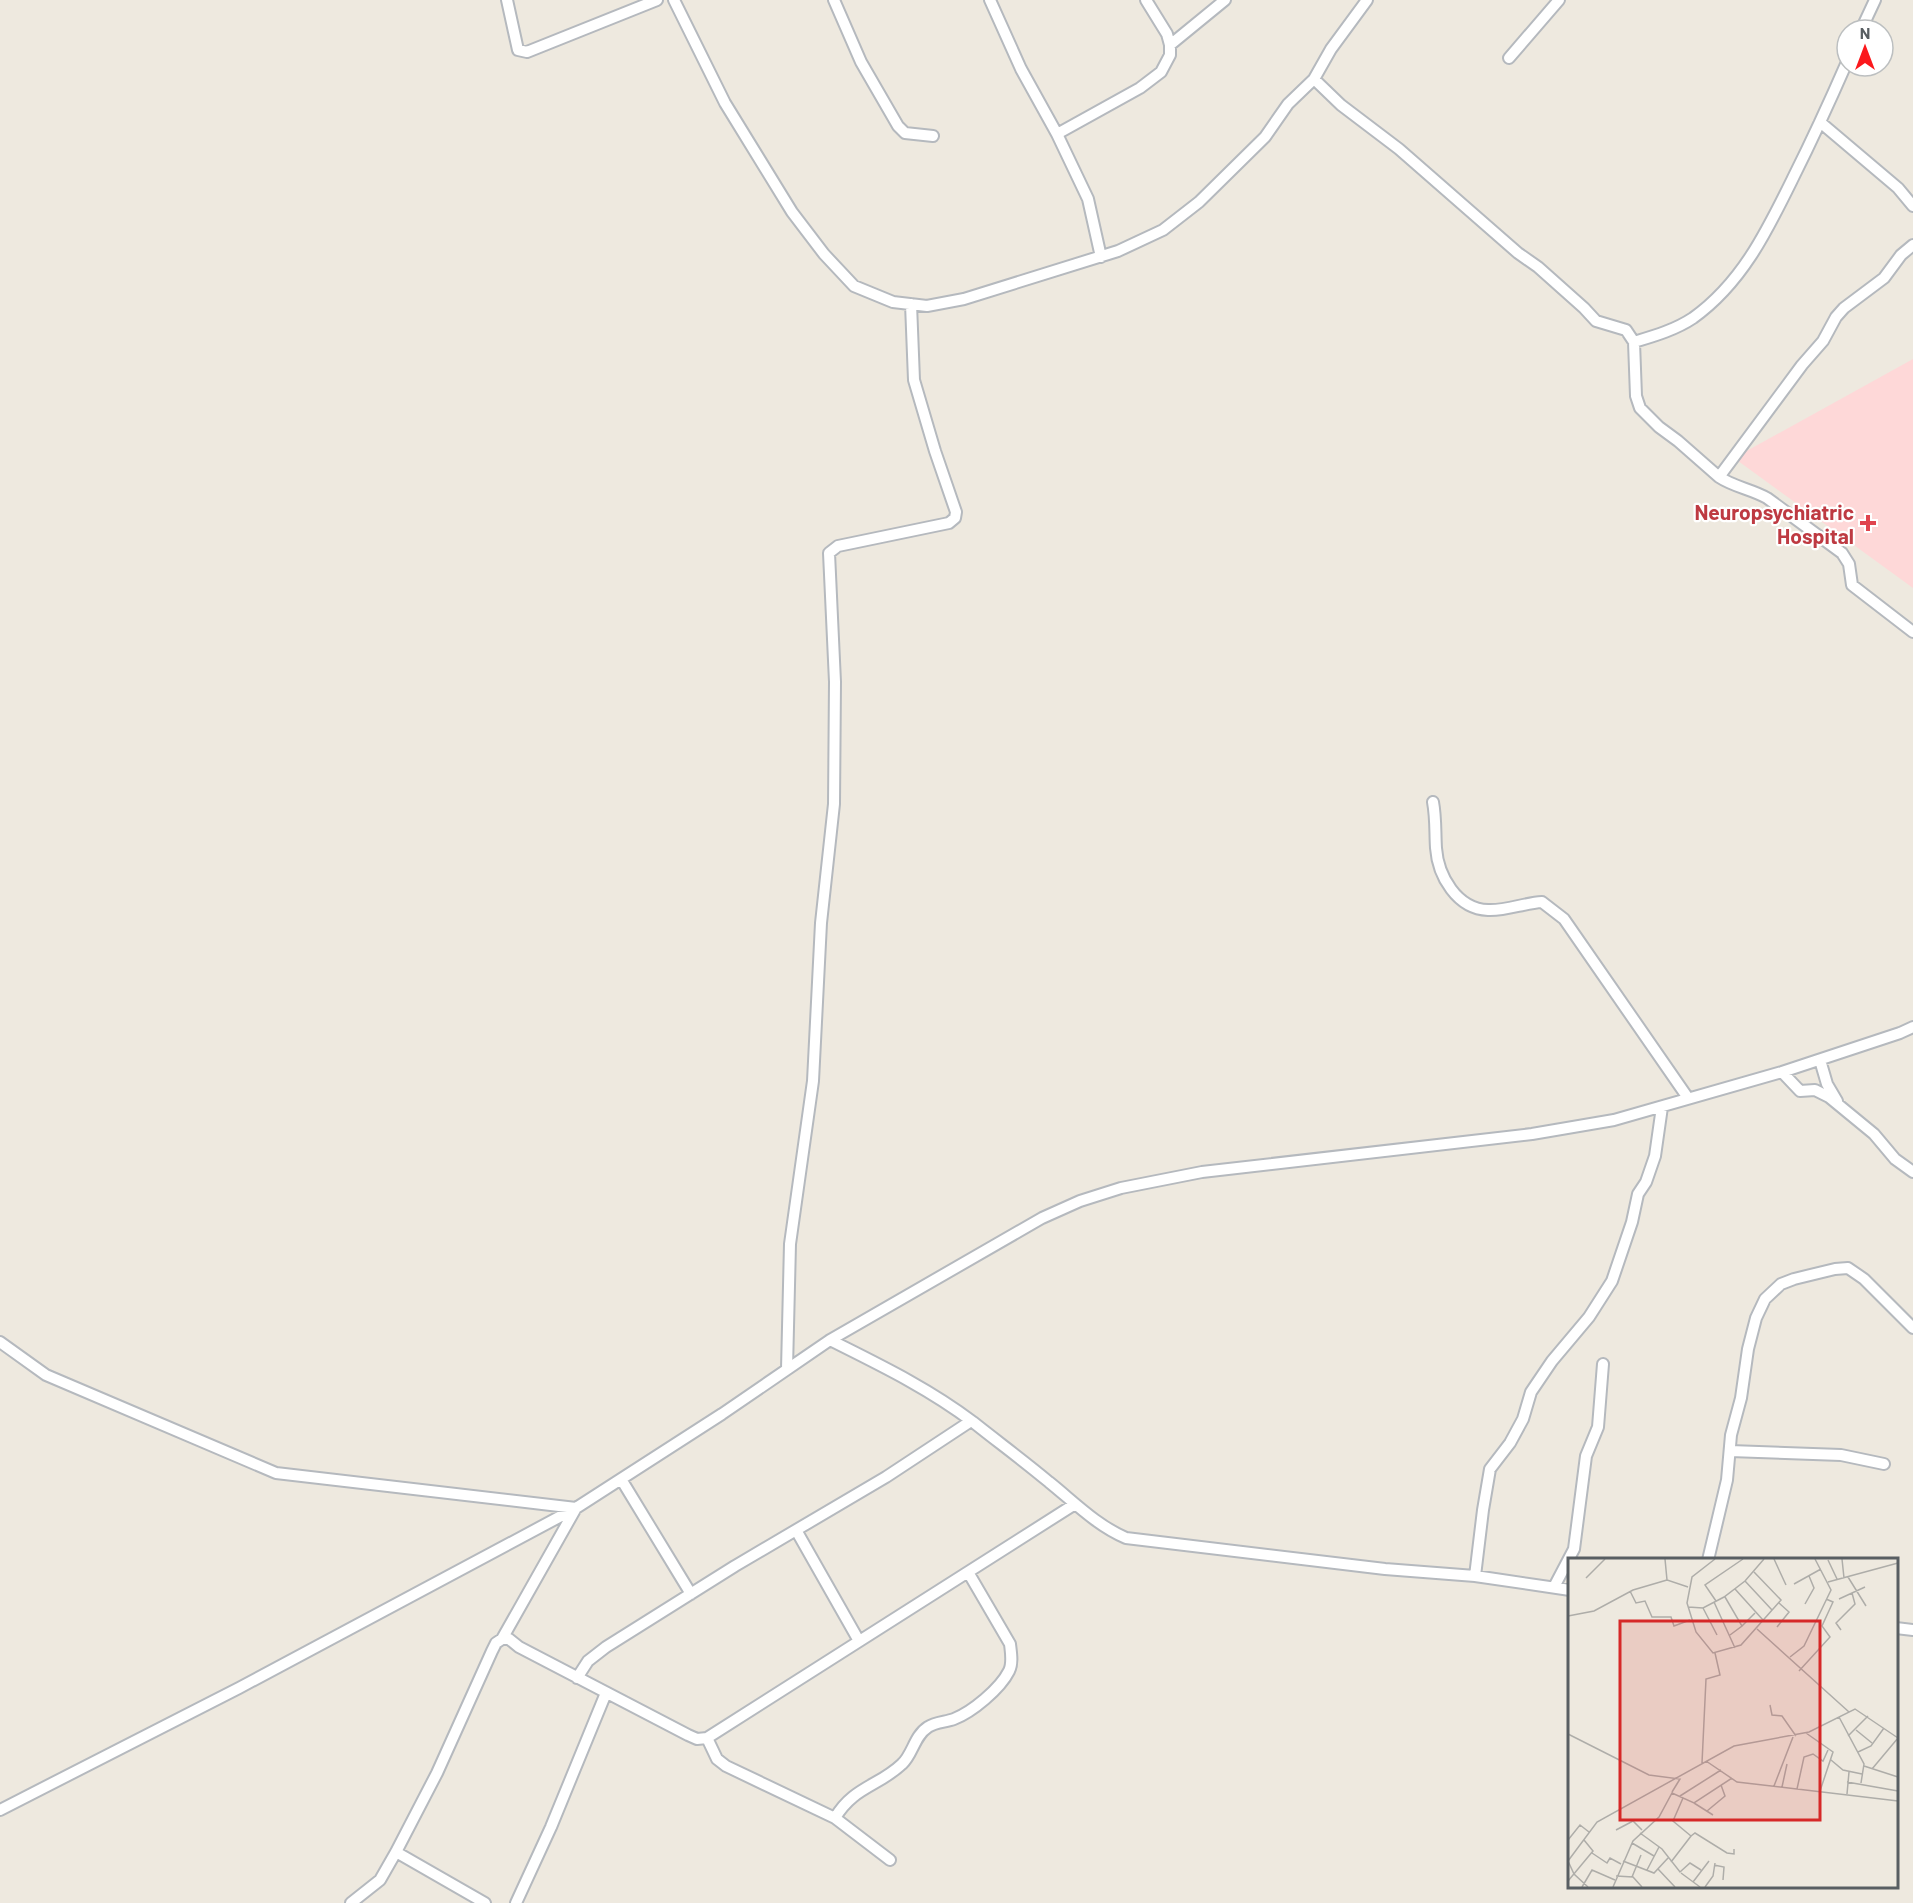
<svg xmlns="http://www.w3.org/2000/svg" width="1913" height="1903" font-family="Barlow,sans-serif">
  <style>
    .medical { fill: #fed8d8 }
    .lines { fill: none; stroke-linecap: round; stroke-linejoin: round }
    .minor-casing { stroke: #b5b9be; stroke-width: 14 }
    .minor { stroke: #fff; stroke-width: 10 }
    .health-dot { fill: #e0444e; stroke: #fff; stroke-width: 2 }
    .labels { text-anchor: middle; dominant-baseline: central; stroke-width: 4.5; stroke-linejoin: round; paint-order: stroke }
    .health-label { font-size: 21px; font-weight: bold; fill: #be3a42; stroke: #fff; text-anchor: end }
    .inset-road { fill: none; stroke: #aeada9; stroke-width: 1.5 }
    .view { fill: #d62828; fill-opacity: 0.15; stroke: #d62828; stroke-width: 3 }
    .inset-edge { fill: none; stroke: #585e62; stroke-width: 3 }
  </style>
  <rect width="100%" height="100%" fill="#eee9df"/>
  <!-- medical -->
  <path class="medical" d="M 1913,359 L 1913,588 L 1734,458 Z"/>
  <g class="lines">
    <defs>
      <path id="minor" d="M 507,0 L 518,50 L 527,52 L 657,0
        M 674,0 L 725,103 L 792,212 L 824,254 L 854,286 L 893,302 L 927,306 L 964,299 L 1118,251 L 1163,230 L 1199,202 L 1265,137 L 1288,104 L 1314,79 L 1331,49 L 1367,0
        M 834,0 L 861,62 L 898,126 L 905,133 L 933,136
        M 990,0 L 1021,69 L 1057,134 L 1088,199 L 1101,257
        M 1861,30 L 1875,0
        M 1170,45 L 1225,0
        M 1509,58 L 1559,0
        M 1314,79 L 1341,105 L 1399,149 L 1518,253 L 1538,267 L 1584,308 L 1596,321 L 1626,330 L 1634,342 L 1636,396 L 1640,408 L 1659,427 L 1678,441 L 1719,477 C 1734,487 1751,489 1767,498 L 1842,553 L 1849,564 L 1852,585 L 1913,632
        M 1820,122 L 1898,188 L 1913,206
        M 1057,134 L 1140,88 L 1161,72 L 1170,55 L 1170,45 L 1167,34 L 1146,0
        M 1634,342 C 1654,336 1675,330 1693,318 C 1742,283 1767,231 1793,178 C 1812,140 1830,101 1847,62
        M 1719,477 L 1802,365 L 1823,341 L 1836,317 L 1844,308 L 1884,278 L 1901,255 L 1913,245
        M 1433,802 C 1436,818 1435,832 1436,848 C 1438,876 1457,909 1488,910 C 1506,911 1524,903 1542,902 L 1564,919 L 1688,1098
        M 1820,1060 L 1827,1084 L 1837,1101
        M 1782,1072 L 1800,1091 L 1815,1090 L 1829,1097 L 1874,1134 L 1895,1159 L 1913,1172
        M 830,1340 C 880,1365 928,1388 973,1422 C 998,1442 1024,1461 1049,1482 C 1074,1502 1096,1525 1126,1538 L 1385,1569 L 1475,1576 L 1570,1590
        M 0,1342 L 46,1375 L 276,1473 L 576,1508 L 502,1639
        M 787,1369 L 790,1244 L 813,1081 L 821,923 L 834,804 L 835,682 L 829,553 L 838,546 L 949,523 L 955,518 L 956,512 L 935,451 L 914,380 L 911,304
        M 1730,1451 L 1841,1455 L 1884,1464
        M 621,1479 L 691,1594
        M 796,1530 L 859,1641
        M 1708,1560 L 1727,1480 L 1731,1435 L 1741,1398 L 1748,1349 L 1756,1318 L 1765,1299 L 1781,1284 L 1794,1279 L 1835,1269 L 1848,1268 L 1864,1279 L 1913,1328
        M 1475,1576 L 1483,1510 L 1490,1469 L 1510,1443 L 1523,1419 L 1531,1392 L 1552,1361 L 1589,1317 L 1612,1281 L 1632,1222 L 1638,1194 L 1646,1182 L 1655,1156 L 1662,1107
        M 1554,1587 L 1574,1549 L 1586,1456 L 1598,1427 L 1603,1364
        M 1896,1628 L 1913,1630
        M 577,1678 L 588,1661 L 606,1647 L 735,1566 L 886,1477 L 971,1421
        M 707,1738 L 717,1759 L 726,1766 L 835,1818 L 890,1860
        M 0,1810 L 239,1688 L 576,1508 L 722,1414 L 830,1340 L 1042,1218 L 1080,1201 L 1121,1188 L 1202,1172 L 1532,1134 L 1614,1120 L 1782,1072 L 1900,1033 L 1913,1027
        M 835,1818 C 853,1787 879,1786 902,1764 C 913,1754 914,1736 928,1727 C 935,1722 946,1722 954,1719 C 972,1712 1000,1689 1009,1671 C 1013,1663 1011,1653 1010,1644 L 968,1572
        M 396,1852 L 485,1903
        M 351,1903 L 380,1880 L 396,1852 L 437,1773 L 492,1651 L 496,1643 L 502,1639 L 509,1639 L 519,1647 L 688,1735 L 697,1739 L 707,1738 L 1075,1504
        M 516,1903 L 551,1827 L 606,1693"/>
    </defs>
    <!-- minor casing -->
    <use href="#minor" class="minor-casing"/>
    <!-- minor -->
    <use href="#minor" class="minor"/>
  </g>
  <!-- markers -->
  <path class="health-dot" d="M1865 514h6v6h6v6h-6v6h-6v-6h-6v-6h6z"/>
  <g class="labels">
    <!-- health labels -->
    <g class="health-label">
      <text x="1854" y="511">Neuropsychiatric<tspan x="1854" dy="24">Hospital</tspan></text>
    </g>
  </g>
  <!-- overview -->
  <g transform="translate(1568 1558)">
    <rect width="330" height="330" fill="#eee9df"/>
    <path class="inset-road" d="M 97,1 L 99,22 L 120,29M 147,1 L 124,19 L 119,45 L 128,74 L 145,95 L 173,87 L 213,42 L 186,14M 206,1 L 218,27M 274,1 L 276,20M 260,2 L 269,21M 280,19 L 298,48M 18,20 L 37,1M 177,23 L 204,52M 260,24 L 330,5M 226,26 L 253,11M 167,31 L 195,62M 62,33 L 68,45 L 77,43 L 84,59 L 103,59 L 106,68 L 122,62M 157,39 L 174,68 L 162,77M 271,41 L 297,29M 148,43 L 137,27 L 175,1M 146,44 L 167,90M 237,46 L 246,30 L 241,18M 120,49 L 135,50 L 156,39 L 177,23 L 196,1M 135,50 L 149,77M 0,58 L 26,53 L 65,32 L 99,22M 174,68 L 187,55M 209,69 L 221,54 L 211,45M 189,71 L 281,154M 273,72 L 268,65 L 287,46 L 284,35M 222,99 L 236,88 L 263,32 L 247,1M 231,113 L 262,79 L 254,68 L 265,44 L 258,41M 202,147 L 204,157 L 214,158 L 228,178M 271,159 L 296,206 L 293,225M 288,172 L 304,185M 238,175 L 265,194 L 252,233M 0,176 L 81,217 L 112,221 L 104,234M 280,178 L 300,158M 290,194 L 303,188 L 316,170M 263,202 L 275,212 L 294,216M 138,203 L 169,224 L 330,243M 134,205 L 138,121 L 152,117 L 147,95M 296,208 L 330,219M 304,211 L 330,180M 279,224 L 330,233M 206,228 L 225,179M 214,229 L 219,206M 229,231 L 236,199 L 245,196 L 255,203 L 260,192M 279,236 L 281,214M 112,238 L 153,212M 126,245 L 145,257M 139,253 L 157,238 L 153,227M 48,272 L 65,263 L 74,272M 72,275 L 94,291 L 112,314 L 122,305 L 133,312M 123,278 L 127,275 L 159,295 L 166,296 L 166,291M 0,282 L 12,267 L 21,274M 64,285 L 86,298M 24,295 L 39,305 L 42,300 L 53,306M 0,303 L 29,264 L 166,188 L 241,174 L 287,151 L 330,180M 0,303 L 6,316 L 20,329M 55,303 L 86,315 L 100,300M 103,304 L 123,278 L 105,263 L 115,240M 146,307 L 156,309 L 155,322M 90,311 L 107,329M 79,312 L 91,289M 113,315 L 132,329M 48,318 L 65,319 L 74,329M 64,319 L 73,297M 0,323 L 25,293 L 16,282M 125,324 L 141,303M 14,329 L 24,312 L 47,322M 45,329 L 65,283 L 91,259 L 104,235 L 126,245 L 164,220M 137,329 L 145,318 L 147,305"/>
    <path class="view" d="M 52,63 L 252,63 L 252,262 L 52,262 Z"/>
    <rect width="330" height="330" class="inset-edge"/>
  </g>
  <!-- north arrow -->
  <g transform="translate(1865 48)"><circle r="28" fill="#ffffff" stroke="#bcbfc0" stroke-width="1.5"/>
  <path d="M0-4.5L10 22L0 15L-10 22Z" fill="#fb181c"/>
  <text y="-9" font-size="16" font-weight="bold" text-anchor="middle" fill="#585e62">N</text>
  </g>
</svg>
